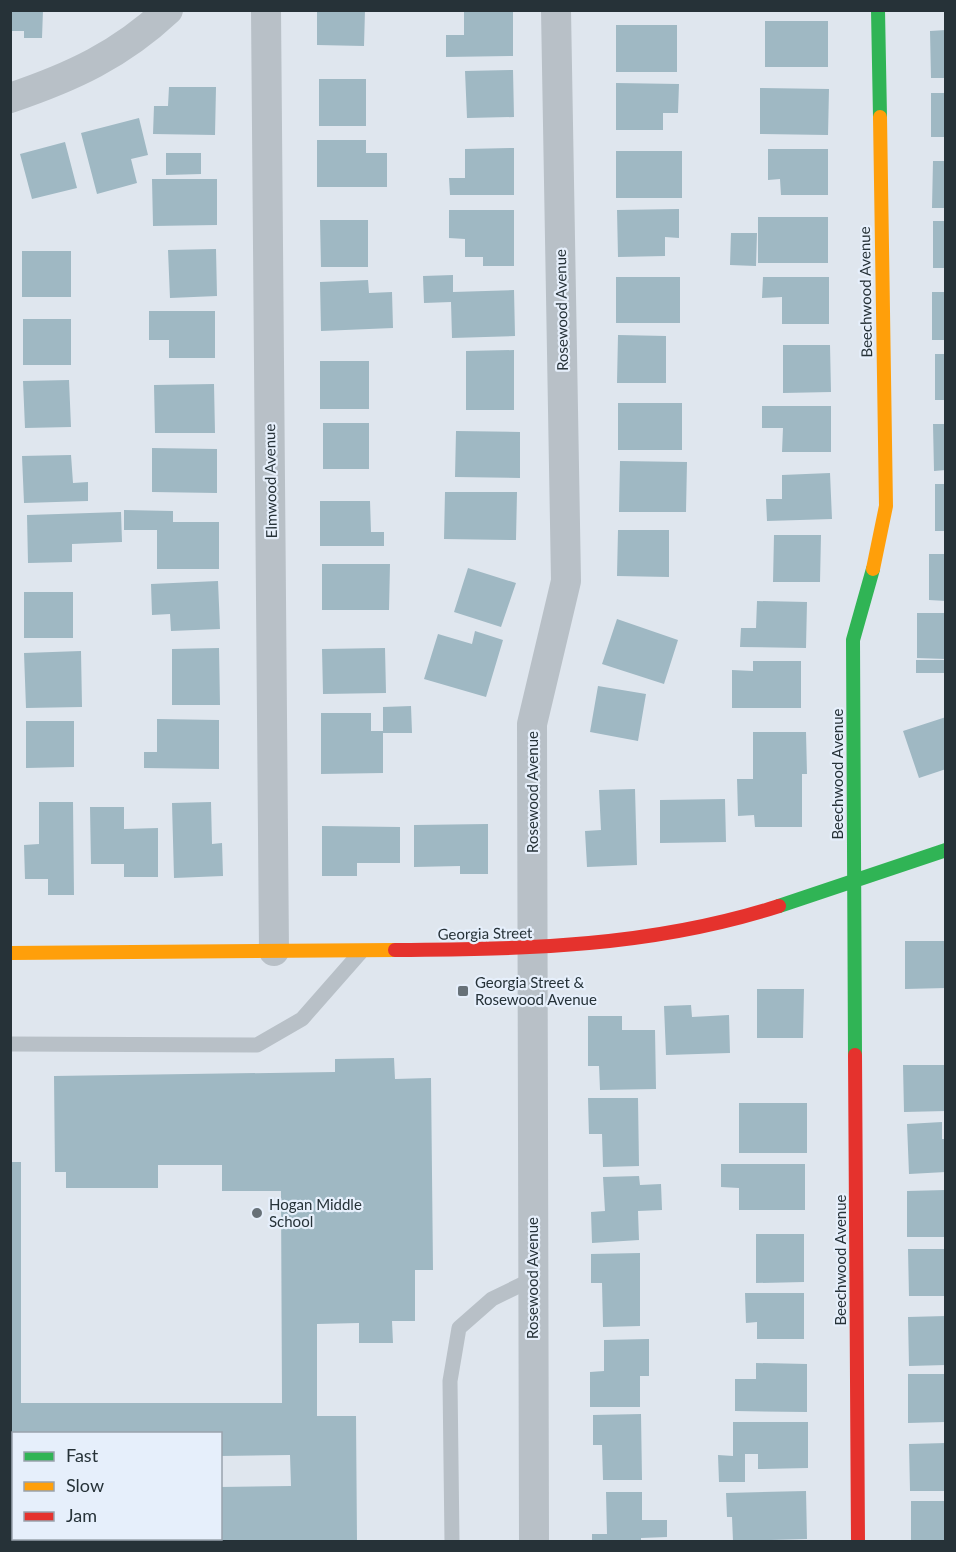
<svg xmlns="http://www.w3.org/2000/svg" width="956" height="1552" font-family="Lato,sans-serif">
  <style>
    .building { fill: #9fb8c3 }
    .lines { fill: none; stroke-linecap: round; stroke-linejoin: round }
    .path { stroke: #b1b8bf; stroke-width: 4; stroke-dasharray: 3 3; stroke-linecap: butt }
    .lane { stroke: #b8c0c7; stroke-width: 15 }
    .street { stroke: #b8c0c7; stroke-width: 30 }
    .fast { stroke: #30b455; stroke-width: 14 }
    .slow { stroke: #ff9f0a; stroke-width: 14 }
    .jam { stroke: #e5322d; stroke-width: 14 }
    .poi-dot { fill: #677178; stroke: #e6effb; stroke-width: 2 }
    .labels { text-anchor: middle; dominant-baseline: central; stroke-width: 4.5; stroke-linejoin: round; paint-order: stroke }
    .street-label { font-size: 15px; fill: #263238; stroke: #e6effb }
    .poi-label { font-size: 15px; fill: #263238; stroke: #e6effb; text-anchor: start }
  </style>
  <rect width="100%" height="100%" fill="#dfe6ee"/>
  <!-- building -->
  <path class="building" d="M 10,10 L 43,10 L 42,38 L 24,38 L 24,31 L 10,31 Z
    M 317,10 L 365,10 L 364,46 L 317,45 Z
    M 464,10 L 513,10 L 513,56 L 446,57 L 446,35 L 464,35 Z
    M 765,21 L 828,21 L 828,67 L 765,67 Z
    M 616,25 L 677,25 L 677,72 L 616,72 Z
    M 946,30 L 946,78 L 931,78 L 930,31 Z
    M 513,70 L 514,117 L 467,118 L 465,71 Z
    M 319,79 L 366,79 L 366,126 L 319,126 Z
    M 616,83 L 679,84 L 678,113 L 663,113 L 663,130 L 616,130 Z
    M 169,87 L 216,87 L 215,135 L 153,134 L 154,106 L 168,106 Z
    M 760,88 L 829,89 L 828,135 L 760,134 Z
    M 931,93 L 946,93 L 946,137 L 931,137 Z
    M 139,118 L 148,155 L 131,159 L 137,183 L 97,194 L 81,133 Z
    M 317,140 L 366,140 L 366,153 L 387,153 L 387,187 L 317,187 Z
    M 65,142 L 77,188 L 32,199 L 20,154 Z
    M 514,148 L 514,195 L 450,195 L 449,178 L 465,178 L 465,149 Z
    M 768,149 L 828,149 L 828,195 L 781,195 L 780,179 L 768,180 Z
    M 616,151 L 682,151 L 682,198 L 616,198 Z
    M 166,153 L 201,153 L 201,174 L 166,175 Z
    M 933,161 L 946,161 L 946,208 L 932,208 Z
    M 152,179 L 217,179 L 217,225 L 153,226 Z
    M 679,209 L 679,238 L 665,237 L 665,256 L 618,257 L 617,210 Z
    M 449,210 L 514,210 L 514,266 L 483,266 L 483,257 L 465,257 L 465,239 L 449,238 Z
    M 758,217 L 828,217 L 828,263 L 758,263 Z
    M 320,220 L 368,220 L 368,267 L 321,267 Z
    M 933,221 L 946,221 L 946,268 L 933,268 Z
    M 731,233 L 757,233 L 756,266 L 730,265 Z
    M 216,249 L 217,296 L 170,298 L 168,250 Z
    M 22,251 L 71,251 L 71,297 L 22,297 Z
    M 453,275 L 453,292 L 514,290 L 515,336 L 452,338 L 451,302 L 424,303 L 423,276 Z
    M 616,277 L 680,277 L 680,323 L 616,323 Z
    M 763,277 L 829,277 L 829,324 L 782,324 L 782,297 L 762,298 Z
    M 368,280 L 369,293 L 392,292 L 393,328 L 321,331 L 320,282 Z
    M 932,292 L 946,292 L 946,340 L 932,340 Z
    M 149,311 L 215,311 L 215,358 L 169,358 L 169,340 L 149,340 Z
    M 23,319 L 71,319 L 71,365 L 23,365 Z
    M 618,335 L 666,336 L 666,383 L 617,383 Z
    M 783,345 L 830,345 L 831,392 L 783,393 Z
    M 514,350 L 514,410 L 466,410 L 466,351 Z
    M 935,354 L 946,354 L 946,400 L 935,400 Z
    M 320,361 L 369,361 L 369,409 L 320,409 Z
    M 69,380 L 71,427 L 25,428 L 23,381 Z
    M 214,384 L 215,433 L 155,433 L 154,385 Z
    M 618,403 L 682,403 L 682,450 L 618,450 Z
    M 762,406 L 831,406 L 831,452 L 782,452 L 783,428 L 762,428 Z
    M 323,423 L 369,423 L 369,469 L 323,469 Z
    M 933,424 L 946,424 L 946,470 L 934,471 Z
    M 456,431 L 520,432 L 520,478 L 455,477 Z
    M 152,448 L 217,449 L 217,493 L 152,492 Z
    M 71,455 L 73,483 L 88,482 L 88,501 L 24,503 L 22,456 Z
    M 620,461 L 687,462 L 686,512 L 619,512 Z
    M 830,473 L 832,519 L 767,521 L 766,499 L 782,499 L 782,475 Z
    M 935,484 L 946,484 L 946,531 L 935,531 Z
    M 445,492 L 517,492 L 516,540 L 444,539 Z
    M 320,501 L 370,501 L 371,532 L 384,532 L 384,546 L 320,546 Z
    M 124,510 L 173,511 L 173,522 L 219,522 L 219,569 L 157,569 L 157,530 L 124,530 Z
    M 121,512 L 122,542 L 72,544 L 72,562 L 28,563 L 27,515 Z
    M 618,530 L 669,530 L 669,577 L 617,576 Z
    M 774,535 L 821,535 L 820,582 L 773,582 Z
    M 929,554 L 946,554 L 946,601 L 929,600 Z
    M 322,564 L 390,564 L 389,610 L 322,610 Z
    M 468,568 L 516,583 L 501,627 L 454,612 Z
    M 218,581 L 220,629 L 171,631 L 170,614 L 152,615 L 151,584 Z
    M 24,592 L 73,592 L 73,638 L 24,638 Z
    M 757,601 L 807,602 L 806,648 L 740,647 L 741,628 L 756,628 Z
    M 917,613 L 946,613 L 946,659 L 917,658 Z
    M 617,619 L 678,640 L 664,684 L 602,664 Z
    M 475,631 L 503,640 L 486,697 L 424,679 L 438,634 L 472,644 Z
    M 219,648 L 220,705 L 172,705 L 172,649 Z
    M 385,648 L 386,693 L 323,694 L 322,649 Z
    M 81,651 L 82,707 L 26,708 L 24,653 Z
    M 916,660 L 946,660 L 946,673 L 916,673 Z
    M 753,661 L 801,661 L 801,708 L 732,708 L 732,670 L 753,671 Z
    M 598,686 L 646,694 L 638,741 L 590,732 Z
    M 411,706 L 412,733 L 383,733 L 383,773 L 321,774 L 321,713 L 371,713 L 371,731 L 383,731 L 383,707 Z
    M 946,717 L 946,769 L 919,778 L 903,731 Z
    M 157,719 L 219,720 L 219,769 L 144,768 L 144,752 L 157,752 Z
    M 26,721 L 74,721 L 74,767 L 26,768 Z
    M 753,732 L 806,732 L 807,774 L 802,774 L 802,827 L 755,827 L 754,815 L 738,816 L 737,779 L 753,779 Z
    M 635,789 L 637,865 L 587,867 L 585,831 L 601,830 L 599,790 Z
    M 725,799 L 726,842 L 660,843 L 660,800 Z
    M 39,802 L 73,802 L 74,895 L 48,895 L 48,879 L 25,879 L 24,845 L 39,844 Z
    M 211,802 L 212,844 L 222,843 L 223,876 L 174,878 L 172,803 Z
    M 90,807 L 124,807 L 124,829 L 158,828 L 158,877 L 124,877 L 124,864 L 91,864 Z
    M 488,824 L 488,874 L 460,874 L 460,866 L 414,867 L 414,825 Z
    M 322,826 L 400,827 L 400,863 L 357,863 L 357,876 L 322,876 Z
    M 905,941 L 946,941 L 946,988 L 905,989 Z
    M 757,989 L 804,989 L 803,1038 L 757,1038 Z
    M 691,1005 L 692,1017 L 729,1015 L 730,1053 L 666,1055 L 664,1006 Z
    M 588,1016 L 622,1016 L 622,1030 L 655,1030 L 656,1089 L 600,1090 L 599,1066 L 588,1066 Z
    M 394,1058 L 395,1079 L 431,1078 L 433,1270 L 415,1270 L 415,1321 L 392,1321 L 393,1343 L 359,1343 L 359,1323 L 317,1324 L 317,1416 L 356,1416 L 357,1542 L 70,1542 L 71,1538 L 220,1538 L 220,1487 L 291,1486 L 290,1455 L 220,1456 L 220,1434 L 14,1434 L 14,1458 L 10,1458 L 10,1162 L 21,1162 L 21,1403 L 282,1403 L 281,1191 L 222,1191 L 222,1165 L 158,1165 L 158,1188 L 66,1188 L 66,1172 L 55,1172 L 54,1076 L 335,1072 L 335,1059 Z
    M 903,1065 L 946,1065 L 946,1111 L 904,1112 Z
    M 588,1098 L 638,1098 L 639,1166 L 603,1167 L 602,1134 L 589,1134 Z
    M 739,1103 L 807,1103 L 807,1153 L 739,1153 Z
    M 942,1122 L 942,1139 L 946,1139 L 946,1172 L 909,1174 L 907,1124 Z
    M 721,1164 L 805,1164 L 805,1210 L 739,1210 L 739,1188 L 721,1187 Z
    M 639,1176 L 640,1185 L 661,1184 L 662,1210 L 638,1211 L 639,1240 L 592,1243 L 591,1212 L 605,1211 L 603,1177 Z
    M 946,1190 L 946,1237 L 907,1237 L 907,1191 Z
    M 756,1234 L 804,1234 L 804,1282 L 756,1283 Z
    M 908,1249 L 946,1249 L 946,1296 L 909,1296 Z
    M 640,1253 L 640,1326 L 603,1327 L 602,1283 L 591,1283 L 591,1254 Z
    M 745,1293 L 804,1293 L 804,1339 L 757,1339 L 757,1322 L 746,1323 Z
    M 946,1316 L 946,1365 L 909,1366 L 908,1317 Z
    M 649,1339 L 649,1376 L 640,1376 L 640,1407 L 590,1407 L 590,1372 L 604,1371 L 604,1340 Z
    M 756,1363 L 807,1364 L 807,1412 L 735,1411 L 735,1379 L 756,1379 Z
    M 908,1374 L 946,1374 L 946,1422 L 908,1423 Z
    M 641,1414 L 642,1480 L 603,1480 L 602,1445 L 593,1445 L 593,1415 Z
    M 733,1422 L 808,1422 L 808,1468 L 758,1469 L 758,1454 L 745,1454 L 745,1482 L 719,1482 L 718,1455 L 733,1456 Z
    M 946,1443 L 946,1491 L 910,1491 L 909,1444 Z
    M 806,1491 L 807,1539 L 733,1541 L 732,1517 L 727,1517 L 726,1493 Z
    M 606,1492 L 642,1492 L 642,1520 L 667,1520 L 667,1537 L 641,1538 L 641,1542 L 592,1542 L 592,1534 L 607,1534 Z
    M 911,1501 L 946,1501 L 946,1542 L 911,1542 Z"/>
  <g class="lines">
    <!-- path -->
    <path class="path" d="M 10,1464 L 14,1465
      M 25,1538 L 25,1542"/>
    <!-- lane -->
    <path class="lane" d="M 10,1044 L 257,1045 L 302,1019 L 360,953
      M 452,1542 L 450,1381 L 459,1328 L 492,1299 L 531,1280"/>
    <!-- street -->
    <path class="street" d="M 266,10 L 274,951
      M 10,98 C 72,77 120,55 168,10
      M 534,1542 L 532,724 L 566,581 L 556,10"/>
    <!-- fast -->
    <path class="fast" d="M 878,10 L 880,117
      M 779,906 L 946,850
      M 855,1055 L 853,640 L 873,569"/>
    <!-- slow -->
    <path class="slow" d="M 873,569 L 886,506 L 880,117
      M 10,953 L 395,950"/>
    <!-- jam -->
    <path class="jam" d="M 395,950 C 528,949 651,947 779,906
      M 855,1055 L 858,1542"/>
  </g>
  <!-- markers -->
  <g class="poi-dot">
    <rect x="457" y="985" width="12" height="12" rx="3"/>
    <circle cx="257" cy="1213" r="6"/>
  </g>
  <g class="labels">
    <!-- street labels -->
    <g class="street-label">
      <text transform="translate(865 292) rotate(-91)">Beechwood Avenue</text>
      <text transform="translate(561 310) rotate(-91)">Rosewood Avenue</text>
      <text transform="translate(270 481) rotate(-91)">Elmwood Avenue</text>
      <text transform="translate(837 774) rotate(-90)">Beechwood Avenue</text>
      <text transform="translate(532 792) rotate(-90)">Rosewood Avenue</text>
      <text transform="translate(485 933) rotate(-1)">Georgia Street</text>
      <text transform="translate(840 1260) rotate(-90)">Beechwood Avenue</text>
      <text transform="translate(532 1278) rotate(-90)">Rosewood Avenue</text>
    </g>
    <!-- poi labels -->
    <g class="poi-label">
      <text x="475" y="982">Georgia Street &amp;<tspan x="475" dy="17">Rosewood Avenue</tspan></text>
      <text x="269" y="1204">Hogan Middle<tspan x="269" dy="17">School</tspan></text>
    </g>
  </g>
  <!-- border -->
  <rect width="956" height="1552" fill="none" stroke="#263238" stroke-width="24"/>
  <!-- legend -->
  <rect x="12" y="1432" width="210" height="108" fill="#e6effb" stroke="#99a3ad" stroke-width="1.5"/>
  <rect x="24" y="1452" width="30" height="9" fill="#30b455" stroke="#99a3ad" stroke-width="1.5"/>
  <text x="66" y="1462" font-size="18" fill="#263238">Fast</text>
  <rect x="24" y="1482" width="30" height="9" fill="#ff9f0a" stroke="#99a3ad" stroke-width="1.5"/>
  <text x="66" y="1492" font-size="18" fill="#263238">Slow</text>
  <rect x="24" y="1512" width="30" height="9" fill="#e5322d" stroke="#99a3ad" stroke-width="1.5"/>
  <text x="66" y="1522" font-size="18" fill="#263238">Jam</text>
</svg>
